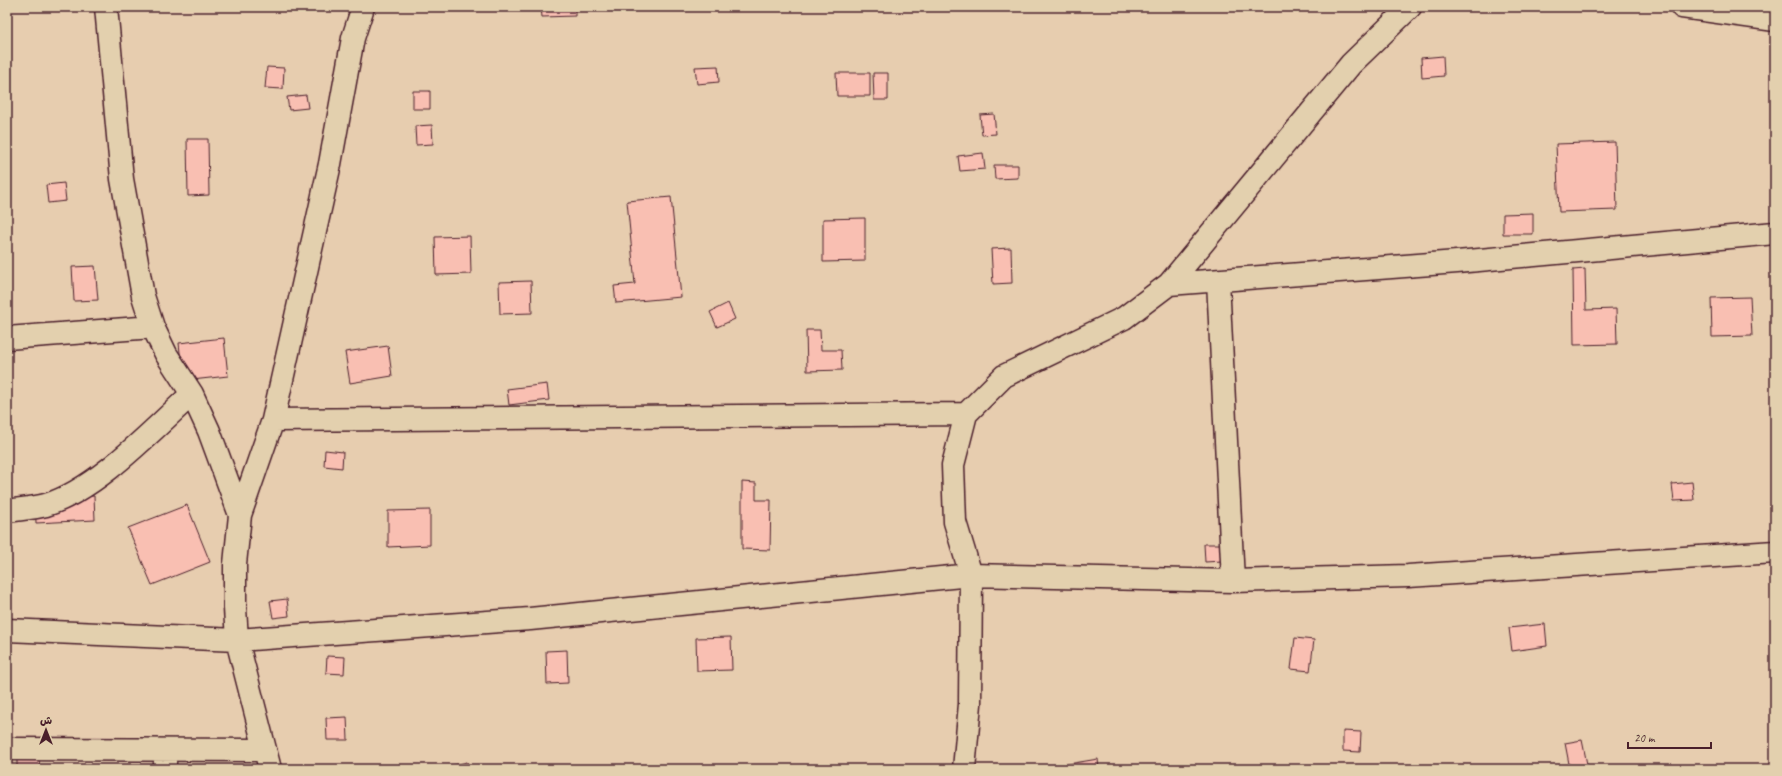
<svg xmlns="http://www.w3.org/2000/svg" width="1782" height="776" font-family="Caveat,'Playpen Sans Arabic',sans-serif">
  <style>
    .building { fill: #f9bfb2; stroke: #4a1f2b }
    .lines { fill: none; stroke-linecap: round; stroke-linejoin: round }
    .minor-casing { stroke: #4a1f2b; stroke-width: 25 }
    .minor { stroke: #e3d0ae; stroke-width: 22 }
  </style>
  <rect width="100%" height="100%" fill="#e7cdaf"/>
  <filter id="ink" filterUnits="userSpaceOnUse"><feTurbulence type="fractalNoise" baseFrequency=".025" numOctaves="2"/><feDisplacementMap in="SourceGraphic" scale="8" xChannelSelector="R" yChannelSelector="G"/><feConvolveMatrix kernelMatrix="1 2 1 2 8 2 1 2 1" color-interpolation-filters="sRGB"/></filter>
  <g filter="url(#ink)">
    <!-- building -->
    <path class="building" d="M 541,7 L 575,7 L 575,16 L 542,17 Z
      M 1443,56 L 1444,76 L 1422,78 L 1421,58 Z
      M 718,66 L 719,82 L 697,84 L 695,67 Z
      M 267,67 L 284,68 L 283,89 L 265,88 Z
      M 836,73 L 870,73 L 870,96 L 837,96 Z
      M 873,73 L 888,73 L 888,100 L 874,100 Z
      M 413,91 L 430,91 L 430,109 L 413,109 Z
      M 306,95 L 308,108 L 289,110 L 287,97 Z
      M 994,114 L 996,134 L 982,135 L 980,115 Z
      M 432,125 L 433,144 L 416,145 L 415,126 Z
      M 187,139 L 208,139 L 209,195 L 188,196 Z
      M 1615,142 L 1617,210 L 1559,212 L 1556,144 Z
      M 983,153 L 985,169 L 960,171 L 958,156 Z
      M 994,165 L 1018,165 L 1018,178 L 995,179 Z
      M 64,183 L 66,201 L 48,203 L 46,185 Z
      M 671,197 L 681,297 L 616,303 L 614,286 L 635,284 L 627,201 Z
      M 1533,213 L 1533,234 L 1503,234 L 1503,214 Z
      M 865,218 L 865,261 L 823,262 L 823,219 Z
      M 470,236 L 471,274 L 436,275 L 435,237 Z
      M 1011,248 L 1012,283 L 993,284 L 991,249 Z
      M 95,266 L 98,300 L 74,301 L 72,267 Z
      M 1585,269 L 1586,310 L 1616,309 L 1617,344 L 1574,345 L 1573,270 Z
      M 531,281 L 532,313 L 500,314 L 499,282 Z
      M 1750,297 L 1752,336 L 1712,337 L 1711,298 Z
      M 728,303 L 735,319 L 717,327 L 710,312 Z
      M 806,330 L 820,330 L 821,350 L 841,350 L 842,370 L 807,371 Z
      M 224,338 L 228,376 L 183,381 L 179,343 Z
      M 388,346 L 392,376 L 350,383 L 345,352 Z
      M 547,384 L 549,400 L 509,405 L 507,389 Z
      M 325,450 L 343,452 L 342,468 L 324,466 Z
      M 742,482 L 756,483 L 756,500 L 771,500 L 770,550 L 742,549 Z
      M 1692,482 L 1694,500 L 1674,501 L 1672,484 Z
      M 94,496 L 95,520 L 36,523 L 35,499 Z
      M 187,505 L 210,562 L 152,585 L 128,528 Z
      M 430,510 L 430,545 L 388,547 L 388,511 Z
      M 1204,544 L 1221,544 L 1222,561 L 1205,562 Z
      M 287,599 L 289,616 L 273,618 L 270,601 Z
      M 1545,624 L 1547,646 L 1512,651 L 1509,628 Z
      M 731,637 L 732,670 L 697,671 L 696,638 Z
      M 1295,638 L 1314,640 L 1310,671 L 1291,669 Z
      M 567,650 L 568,683 L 547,684 L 546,651 Z
      M 327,656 L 345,657 L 344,674 L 326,673 Z
      M 347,717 L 348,740 L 327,740 L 326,718 Z
      M 1343,731 L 1361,732 L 1360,752 L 1343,751 Z
      M 1582,740 L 1588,769 L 1570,769 L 1565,743 Z
      M 17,752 L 40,752 L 39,769 L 17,769 Z
      M 1098,759 L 1099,769 L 1062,769 L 1062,765 Z
      M 467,762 L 470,769 L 442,768 Z"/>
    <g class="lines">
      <defs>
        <path id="minor" d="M 106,7 L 122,179 L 143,296 L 153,327 L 166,354 L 192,394 L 209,431 L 240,515
          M 1682,7 L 1775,20
          M 1218,281 L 1233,581
          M 1169,284 L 1457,262 L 1775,233
          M 7,338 L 153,327
          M 273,420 L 966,414
          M 7,511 C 20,509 34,508 46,505 C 98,489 152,430 192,394
          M 7,630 L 237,640 L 530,619 L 971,575 L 1233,581 L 1408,576 L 1775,552
          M 7,749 L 264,750
          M 165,769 L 165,750
          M 270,769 L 237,640 L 235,608 L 235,564 L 240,515 L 273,420 L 330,164 L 353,38 L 363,7
          M 964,769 L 970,704 L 971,575 L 955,522 L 953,465 L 966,414 L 1004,376 L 1124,318 L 1169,284 L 1351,64 L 1410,7"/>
      </defs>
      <!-- minor casing -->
      <use href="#minor" class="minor-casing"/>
      <!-- minor -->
      <use href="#minor" class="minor"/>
    </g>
  </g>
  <!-- margin -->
  <rect width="1782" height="776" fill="none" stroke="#e3d0ae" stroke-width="24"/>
  <rect x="12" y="12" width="1758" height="752" fill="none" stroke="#4a1f2b" stroke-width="1.5" filter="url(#ink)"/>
  <!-- north arrow -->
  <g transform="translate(46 730)" stroke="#e3d0ae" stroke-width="3" paint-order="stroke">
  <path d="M0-3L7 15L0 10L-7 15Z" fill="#4a1f2b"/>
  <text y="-6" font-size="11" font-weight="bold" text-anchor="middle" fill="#4a1f2b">ش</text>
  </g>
  <!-- scale -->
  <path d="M1628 742v6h83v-6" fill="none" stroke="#4a1f2b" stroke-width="2"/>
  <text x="1634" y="742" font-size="12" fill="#4a1f2b" stroke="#e3d0ae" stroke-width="3" paint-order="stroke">20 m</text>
</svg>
